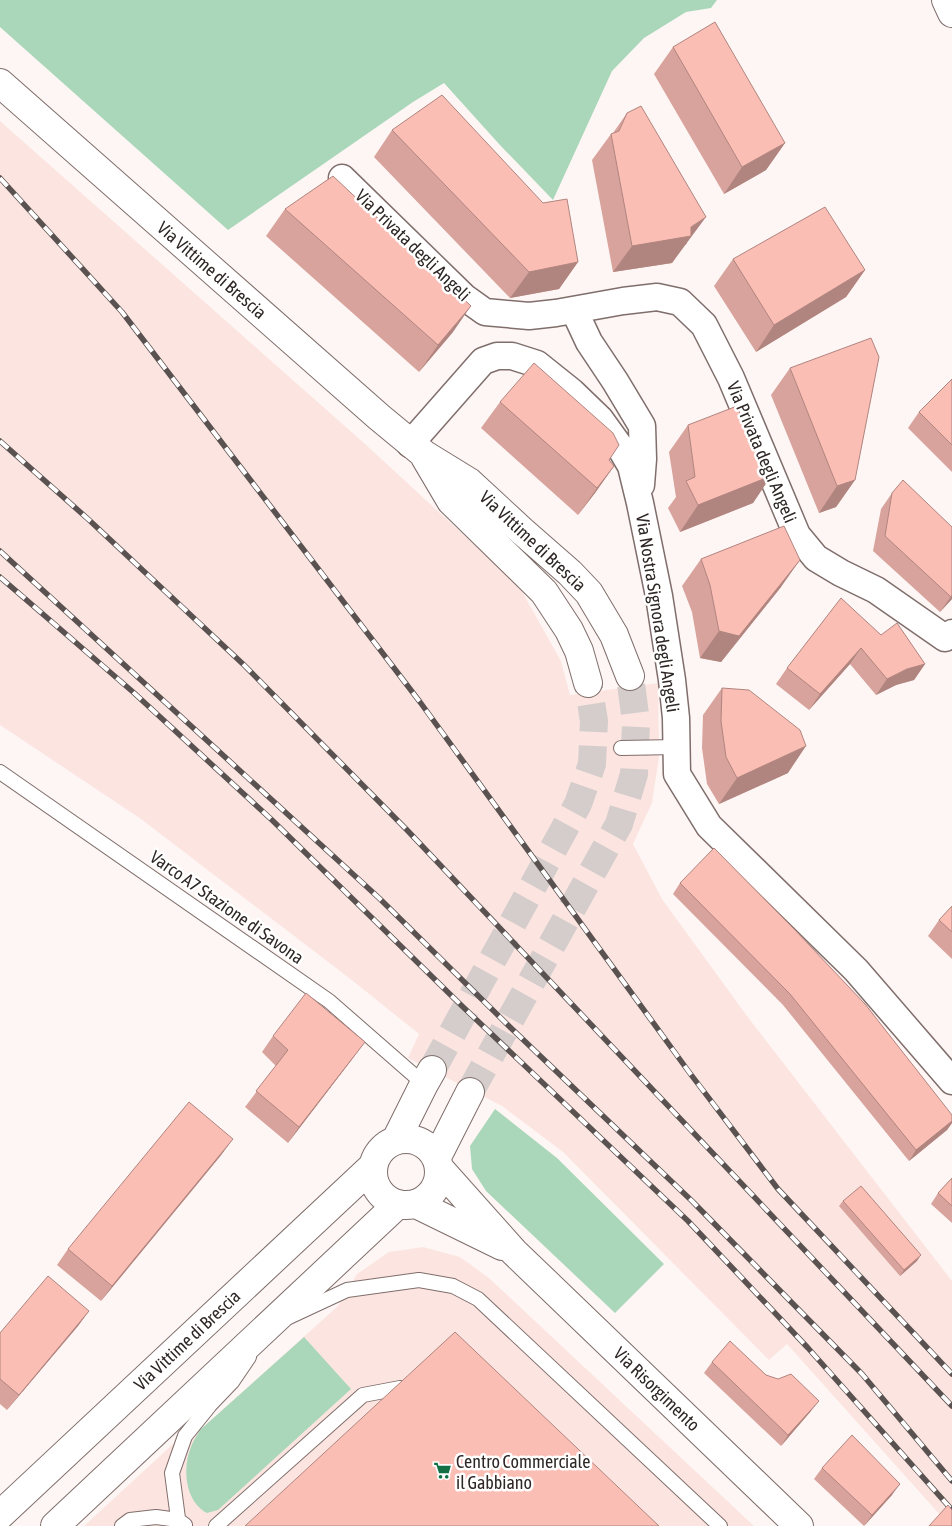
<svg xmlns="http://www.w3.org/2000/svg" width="952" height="1526" font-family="'Asap Condensed',sans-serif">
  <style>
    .built { fill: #fce5e1 }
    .green { fill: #aad7ba }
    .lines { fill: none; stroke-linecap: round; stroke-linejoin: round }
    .tertiary-tunnel { stroke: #d4cdcb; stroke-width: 28; stroke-dasharray: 28 14; stroke-linecap: butt }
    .service-casing { stroke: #7f6e6b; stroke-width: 16 }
    .minor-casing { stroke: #7f6e6b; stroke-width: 29 }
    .tertiary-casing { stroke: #7f6e6b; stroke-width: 30 }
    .motorway-casing { stroke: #7f6e6b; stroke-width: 30 }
    .service { stroke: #fff; stroke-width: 14 }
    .minor { stroke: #fff; stroke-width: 26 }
    .tertiary { stroke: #fff; stroke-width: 28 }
    .motorway { stroke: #fff; stroke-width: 28 }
    .rail-casing { stroke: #5a5251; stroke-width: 5.5 }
    .rail { stroke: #fff; stroke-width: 4; stroke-dasharray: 11; stroke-linecap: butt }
    .wall { fill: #d8a39c }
    .shaded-wall { fill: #b0857f }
    .building { fill: #fbbeb5; stroke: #b0857f }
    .labels { text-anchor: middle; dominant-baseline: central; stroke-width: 5; stroke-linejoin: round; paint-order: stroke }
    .street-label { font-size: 18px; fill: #2e2726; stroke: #fff }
    .poi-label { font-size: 18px; fill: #2e2726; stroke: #fff; text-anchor: start }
  </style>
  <rect width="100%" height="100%" fill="#fef6f4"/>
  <!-- built -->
  <path class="built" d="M 0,121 L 364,443 L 519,586 L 561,661 L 570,695 L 658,683 L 659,757 L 652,803 L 633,844 L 662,899 L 747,1016 L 952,1281 L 952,1526 L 950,1526 L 787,1344 L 769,1360 L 563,1152 L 502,1106 L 408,1058 L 419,1034 L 353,981 L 141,819 L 0,725 Z
    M 423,1247 L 460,1257 L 489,1278 L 754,1526 L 84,1526 L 173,1444 L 200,1430 L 338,1306 L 357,1274 L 389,1252 Z"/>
  <!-- green -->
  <path class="green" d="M 0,0 L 717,0 L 711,8 L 686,12 L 644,38 L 612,71 L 553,200 L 499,144 L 444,83 L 413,102 L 228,230 L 0,27 Z
    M 495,1109 L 557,1158 L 664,1264 L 615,1313 L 486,1191 L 472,1169 L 470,1146 Z
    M 304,1337 L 351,1389 L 218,1510 L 207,1513 C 185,1502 182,1468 191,1447 C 193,1441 197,1435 200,1430 Z"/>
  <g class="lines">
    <!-- tertiary-tunnel -->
    <path class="tertiary-tunnel" d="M 432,1070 L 578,804 L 592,764 L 594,721 L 588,683
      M 470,1092 L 619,824 L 634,774 L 636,722 L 630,676"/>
    <defs>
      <path id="service" d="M 621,748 L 677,747
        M 0,772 L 329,1001 L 424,1084
        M 289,1317 L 347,1290 L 419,1280 L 453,1286 L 478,1299 L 720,1526
        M 122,1526 L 130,1520 L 156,1517 L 178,1520 L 185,1525
        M 179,1526 L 172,1473 L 185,1436 L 210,1405 L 232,1382 L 249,1357
        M 216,1526 L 363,1395 L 400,1388"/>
      <path id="minor" d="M 342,178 L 464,297 L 485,312 L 529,316 L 556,313 L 623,301 L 657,297 L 680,302 L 704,325 L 731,378 L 797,535 L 816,558 L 841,573 L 876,590 L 945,638 L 952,633
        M 574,310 L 589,342 L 615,381 L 642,426 L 643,459 L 641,485
        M 410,444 L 483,361 L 497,356 L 512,356 L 537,364 L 572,392 L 600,419 L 618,444 L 631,466 L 640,503 L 659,596 L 672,680 L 676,718 L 677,774 L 709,826 L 856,970 L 952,1081"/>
      <path id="tertiary" d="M 0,83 L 379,417 L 425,455 L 469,482 L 522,531 L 570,573 L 589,593 L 614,635 L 630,676
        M 425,457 L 451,501 L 544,592 L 569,630 L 579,651 L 588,683
        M373 1172a33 33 0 1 1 66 0a33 33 0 1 1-66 0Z
        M 396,1140 L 424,1084 L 432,1070
        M 437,1157 L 470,1092
        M 440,1169 L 514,1252 L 799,1526
        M 416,1204 L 502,1246
        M 0,1515 L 373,1166
        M 55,1526 L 398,1204"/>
      <path id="motorway" d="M 946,0 L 952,13"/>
    </defs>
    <!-- service casing -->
    <use href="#service" class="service-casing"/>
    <!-- minor casing -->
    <use href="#minor" class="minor-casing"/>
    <!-- tertiary casing -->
    <use href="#tertiary" class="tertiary-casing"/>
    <!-- motorway casing -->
    <use href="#motorway" class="motorway-casing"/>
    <!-- service -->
    <use href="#service" class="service"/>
    <!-- minor -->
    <use href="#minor" class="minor"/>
    <!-- tertiary -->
    <use href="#tertiary" class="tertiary"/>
    <!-- motorway -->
    <use href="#motorway" class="motorway"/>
    <defs>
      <path id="rail" d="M 0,178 L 122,312 L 420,702 L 689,1072 L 778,1189 L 952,1374
        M 0,441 L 88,519 L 244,665 L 407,830 L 952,1406
        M 0,551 L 379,898 L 512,1029 L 692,1201 L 862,1374 L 952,1481
        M 0,577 L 133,692 L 272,820 L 462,1006 L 688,1221 L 808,1348 L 952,1510"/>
    </defs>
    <!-- rail casing -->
    <use href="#rail" class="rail-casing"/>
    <!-- rail -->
    <use href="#rail" class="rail"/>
  </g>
  <!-- wall -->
  <path class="wall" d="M 673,47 L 785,143 L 766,170 L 724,194 L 654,74 Z
    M 627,113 L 687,244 L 684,245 L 672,263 L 613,272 L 592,160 L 611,134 L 613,133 Z
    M 392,130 L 578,262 L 559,289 L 510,298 L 374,157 Z
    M 285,209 L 453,332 L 419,372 L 266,236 Z
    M 733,259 L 865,270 L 846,297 L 756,352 L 714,286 Z
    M 790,368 L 855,480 L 836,507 L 819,513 L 771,395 Z
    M 952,379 L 952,472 L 908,428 L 919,412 Z
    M 500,402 L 609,460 L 614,466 L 595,493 L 578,515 L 481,428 Z
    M 688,425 L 758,457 L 771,476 L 753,503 L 680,532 L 668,508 L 676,497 L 669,452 Z
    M 892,493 L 952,527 L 952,599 L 940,612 L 873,551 L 881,509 Z
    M 701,559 L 781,587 L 721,662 L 700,658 L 692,612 L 682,586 Z
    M 881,635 L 925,664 L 914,680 L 896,685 L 876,695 L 850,664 L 809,710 L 776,684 L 787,668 Z
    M 722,688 L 788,773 L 719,804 L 707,784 L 702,748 L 703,715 Z
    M 680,883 L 952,1115 L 952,1123 L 947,1130 L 909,1161 L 783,1005 L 673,894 Z
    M 952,906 L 952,959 L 928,936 L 939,920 Z
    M 273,1036 L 353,1058 L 288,1143 L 245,1107 L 276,1066 L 262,1052 Z
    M 222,1154 L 101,1301 L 57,1265 L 68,1249 Z
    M 952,1178 L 952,1223 L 931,1204 L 938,1193 Z
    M 843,1201 L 917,1261 L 900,1276 L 839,1206 Z
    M 89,1311 L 78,1326 L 7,1410 L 0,1404 L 0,1333 Z
    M 712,1362 L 766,1375 L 811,1411 L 781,1446 L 704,1373 Z
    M 822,1468 L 892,1495 L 864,1526 L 814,1479 Z"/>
  <!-- shaded-wall -->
  <path class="shaded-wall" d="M 785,143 L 766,170 L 724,194 L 742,167 Z
    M 706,217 L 672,263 L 613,272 L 632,246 L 691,227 Z
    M 578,262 L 559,289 L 510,298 L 529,272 Z
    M 865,270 L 846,297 L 756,352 L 774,325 Z
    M 471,306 L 453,332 L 419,372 L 438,345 Z
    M 614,466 L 595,493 L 578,515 L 597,488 Z
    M 771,476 L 753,503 L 680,532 L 698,505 Z
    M 855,480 L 836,507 L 819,513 L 837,486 Z
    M 800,560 L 781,587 L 721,662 L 700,658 L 719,631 Z
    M 952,595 L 952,599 L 940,612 Z
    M 861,648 L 850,664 L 809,710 L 820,694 Z
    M 925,664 L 914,680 L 896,685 L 876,695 L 887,679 L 907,669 Z
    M 806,746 L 788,773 L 719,804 L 737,778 Z
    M 365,1042 L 353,1058 L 288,1143 L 299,1127 Z
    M 952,1121 L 952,1123 L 947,1130 L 909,1161 L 916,1150 Z
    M 233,1139 L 222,1154 L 101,1301 L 112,1286 Z
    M 921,1255 L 917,1261 L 900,1276 L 904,1270 Z
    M 89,1311 L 78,1326 L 7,1410 L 19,1395 Z
    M 819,1401 L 811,1411 L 781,1446 L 788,1435 Z
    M 900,1484 L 892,1495 L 864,1526 L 872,1515 Z"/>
  <!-- building -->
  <path class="building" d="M 715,22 L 785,143 L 742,167 L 673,47 Z
    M 442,95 L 543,203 L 567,199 L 578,262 L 529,272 L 392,130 Z
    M 641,106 L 706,217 L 691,227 L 691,236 L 632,246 L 611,134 L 619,131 L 627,113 Z
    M 333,176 L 471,306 L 438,345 L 285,209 Z
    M 825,207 L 865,270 L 774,325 L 733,259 Z
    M 871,338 L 879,357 L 855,480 L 837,486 L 790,368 Z
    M 534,363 L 613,433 L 619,445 L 609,460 L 614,466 L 597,488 L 500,402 Z
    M 952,379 L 952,445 L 919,412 Z
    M 737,406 L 758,457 L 763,456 L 771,476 L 698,505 L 686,481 L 695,477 L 688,425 Z
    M 903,480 L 952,527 L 952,595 L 951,597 L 885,536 L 892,493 Z
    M 784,526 L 800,560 L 739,636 L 719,631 L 710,585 L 701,559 Z
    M 841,598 L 881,635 L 897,623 L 925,664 L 907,669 L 887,679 L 861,648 L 820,694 L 787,668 Z
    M 722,688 L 749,690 L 800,730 L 806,746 L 737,778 L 726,757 L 721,721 Z
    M 714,848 L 795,930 L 865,1004 L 952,1115 L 952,1121 L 916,1150 L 790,994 L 680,883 Z
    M 952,906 L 952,932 L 939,920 Z
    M 306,993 L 365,1042 L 299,1127 L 256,1091 L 288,1050 L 273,1036 Z
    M 189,1102 L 233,1139 L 112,1286 L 68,1249 Z
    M 952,1178 L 952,1206 L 938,1193 Z
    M 861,1186 L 921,1255 L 904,1270 L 843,1201 Z
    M 48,1276 L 89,1311 L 19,1395 L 0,1379 L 0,1333 Z
    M 455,1332 L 659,1526 L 245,1526 Z
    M 730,1341 L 766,1375 L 778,1379 L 791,1374 L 819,1401 L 788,1435 L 712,1362 Z
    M 852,1435 L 900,1484 L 872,1515 L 822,1468 Z
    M 948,1505 L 952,1510 L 952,1526 L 929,1526 Z"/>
  <!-- icons -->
  <defs>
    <symbol id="supermarket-bare" viewBox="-9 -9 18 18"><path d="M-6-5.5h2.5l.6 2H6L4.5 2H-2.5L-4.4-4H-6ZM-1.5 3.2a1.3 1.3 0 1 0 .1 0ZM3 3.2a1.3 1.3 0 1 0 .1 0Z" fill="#137044" stroke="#fff" stroke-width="2.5" paint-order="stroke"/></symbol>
  </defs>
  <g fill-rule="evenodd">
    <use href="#supermarket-bare" x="430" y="1458" width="25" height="25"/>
  </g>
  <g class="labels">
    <!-- street labels -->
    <g class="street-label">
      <text transform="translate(413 245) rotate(44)">Via Privata degli Angeli</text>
      <text transform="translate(212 270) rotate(41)">Via Vittime di Brescia</text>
      <text transform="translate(762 452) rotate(67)">Via Privata degli Angeli</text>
      <text transform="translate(533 541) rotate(43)">Via Vittime di Brescia</text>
      <text transform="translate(658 613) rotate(81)">Via Nostra Signora degli Angeli</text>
      <text transform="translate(227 907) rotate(35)">Varco A7 Stazione di Savona</text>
      <text transform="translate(187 1340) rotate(-43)">Via Vittime di Brescia</text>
      <text transform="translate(657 1389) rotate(44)">Via Risorgimento</text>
    </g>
    <!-- poi labels -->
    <g class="poi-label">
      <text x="456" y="1461">Centro Commerciale<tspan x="456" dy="21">il Gabbiano</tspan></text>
    </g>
  </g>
</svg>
